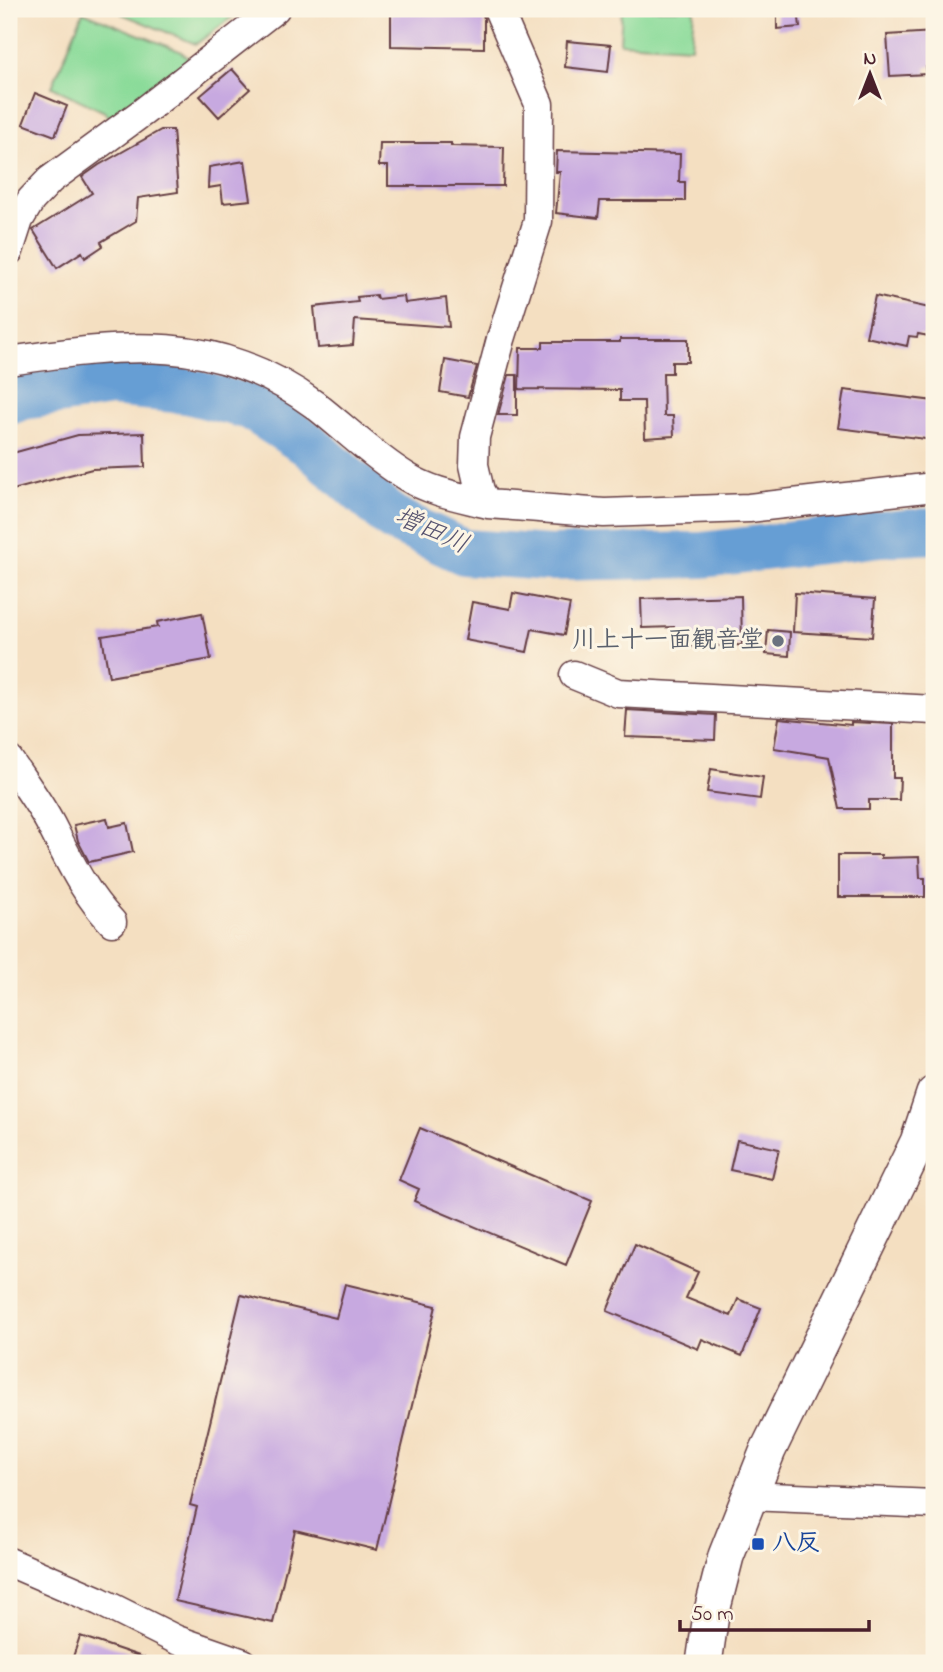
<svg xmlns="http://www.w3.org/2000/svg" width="943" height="1672" font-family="'Indie Flower','Klee One',sans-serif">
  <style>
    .green { fill: #8bdb9a; stroke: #6a7d62; stroke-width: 2 }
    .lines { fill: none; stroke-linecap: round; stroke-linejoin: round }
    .river { stroke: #669ed4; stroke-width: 46 }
    .building { fill: #c7a9e0 }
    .minor-casing { stroke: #643c42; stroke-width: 31 }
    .tertiary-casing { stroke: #643c42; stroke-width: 38 }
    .minor { stroke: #fff; stroke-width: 28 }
    .tertiary { stroke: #fff; stroke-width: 35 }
    .worship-dot { fill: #6b7280; stroke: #fcf5e5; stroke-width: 2.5 }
    .transit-dot { fill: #1a4fb4; stroke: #fcf5e5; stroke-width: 2.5 }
    .labels { text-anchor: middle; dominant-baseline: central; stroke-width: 6; stroke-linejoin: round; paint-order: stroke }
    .worship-label { font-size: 24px; font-weight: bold; fill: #5b616d; stroke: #fcf5e5; text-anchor: end }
    .transit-label { font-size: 24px; font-weight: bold; fill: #164399; stroke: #fcf5e5; text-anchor: start }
    .water-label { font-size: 26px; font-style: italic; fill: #55526f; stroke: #fcf5e5 }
  </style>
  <rect width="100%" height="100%" fill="#fcf5e5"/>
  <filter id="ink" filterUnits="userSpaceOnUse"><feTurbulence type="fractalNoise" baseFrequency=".0143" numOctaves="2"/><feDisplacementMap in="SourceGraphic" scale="14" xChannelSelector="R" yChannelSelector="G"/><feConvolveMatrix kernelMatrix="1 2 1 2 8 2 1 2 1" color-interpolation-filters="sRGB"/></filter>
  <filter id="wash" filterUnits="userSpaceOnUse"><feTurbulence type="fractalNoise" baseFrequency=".00686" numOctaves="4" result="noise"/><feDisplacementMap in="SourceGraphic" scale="28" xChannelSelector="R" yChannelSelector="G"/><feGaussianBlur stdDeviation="1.57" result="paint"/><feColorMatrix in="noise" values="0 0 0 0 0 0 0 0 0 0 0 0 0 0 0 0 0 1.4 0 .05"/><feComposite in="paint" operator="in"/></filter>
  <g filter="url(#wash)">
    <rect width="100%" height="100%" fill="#f4dfc1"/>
    <!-- green -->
    <path class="green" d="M 124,9 L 243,9 L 196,44 L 122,14 Z
      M 622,9 L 694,9 L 691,47 L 620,43 Z
      M 83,12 L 180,51 L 191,60 L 110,118 L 105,112 L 52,87 Z"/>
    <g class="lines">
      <!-- river -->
      <path class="river" d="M 9,402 L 23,397 L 111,384 L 187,391 L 250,407 L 308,444 L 393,519 L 464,552 L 549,558 L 703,555 L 880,534 L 934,531"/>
    </g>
    <g id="blocks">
      <!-- building -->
      <path class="building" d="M 391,9 L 482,9 L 484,19 L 484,48 L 391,46 Z
        M 777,9 L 798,9 L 800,27 L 777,29 Z
        M 934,32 L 934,66 L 926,67 L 927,74 L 890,76 L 887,35 Z
        M 567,41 L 611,45 L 608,72 L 565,67 Z
        M 232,69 L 250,89 L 219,117 L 200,96 Z
        M 35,93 L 67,106 L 55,136 L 23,124 Z
        M 161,130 L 173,130 L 178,192 L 138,198 L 136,221 L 101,242 L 103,246 L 85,258 L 82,252 L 57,268 L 33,230 L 92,193 L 82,177 L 99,165 Z
        M 380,143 L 451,143 L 451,146 L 504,147 L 503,186 L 388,186 L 388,166 L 379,166 Z
        M 557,151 L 680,154 L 679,182 L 685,182 L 685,201 L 600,201 L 598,218 L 556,213 L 560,172 L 556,172 Z
        M 245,161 L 251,200 L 223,203 L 221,186 L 208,188 L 209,167 Z
        M 376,295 L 377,299 L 404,296 L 405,303 L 446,298 L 449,327 L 355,320 L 353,345 L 318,348 L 314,307 L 358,302 L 357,297 Z
        M 875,296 L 934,309 L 934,337 L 918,334 L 917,337 L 909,336 L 907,346 L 866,337 Z
        M 620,339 L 688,339 L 688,362 L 672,362 L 672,373 L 663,373 L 664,416 L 673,416 L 674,436 L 645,438 L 644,401 L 620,401 L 620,390 L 519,389 L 520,348 L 543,348 L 543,342 L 620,342 Z
        M 445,360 L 477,366 L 468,397 L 440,392 Z
        M 509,375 L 517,375 L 517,415 L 498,415 Z
        M 844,390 L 934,401 L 934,440 L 838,428 Z
        M 144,433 L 145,467 L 92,469 L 9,491 L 9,454 L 78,435 Z
        M 513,593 L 570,604 L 564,635 L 532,629 L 527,652 L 465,640 L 472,602 L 510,609 Z
        M 795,593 L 875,599 L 872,637 L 793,632 Z
        M 741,596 L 742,645 L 686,647 L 686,632 L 674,632 L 674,627 L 642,628 L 641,599 Z
        M 202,613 L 211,659 L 109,677 L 102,636 L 158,627 L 157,622 Z
        M 768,630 L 790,632 L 789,656 L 766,654 Z
        M 627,710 L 716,715 L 715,740 L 625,737 Z
        M 779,718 L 851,725 L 851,722 L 893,724 L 893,778 L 900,778 L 899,800 L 869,800 L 869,809 L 840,809 L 829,757 L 774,748 Z
        M 711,769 L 763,777 L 760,799 L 707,792 Z
        M 107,818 L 109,827 L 127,823 L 133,852 L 89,862 L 78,841 L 74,825 Z
        M 838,855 L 881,855 L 881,858 L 919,857 L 920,878 L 925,878 L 925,897 L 838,897 Z
        M 420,1128 L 592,1201 L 566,1265 L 414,1201 L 419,1189 L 399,1180 Z
        M 737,1140 L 779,1149 L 772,1179 L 730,1170 Z
        M 635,1244 L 698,1272 L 686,1298 L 731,1316 L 738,1299 L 761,1308 L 742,1356 L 702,1339 L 698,1349 L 607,1311 Z
        M 345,1284 L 436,1306 L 377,1550 L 295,1530 L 273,1623 L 175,1601 L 197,1507 L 190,1505 L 241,1295 L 336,1318 Z
        M 80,1636 L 151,1660 L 150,1663 L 71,1663 Z"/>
    </g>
  </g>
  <g filter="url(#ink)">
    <use href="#blocks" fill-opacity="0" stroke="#643c42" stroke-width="2"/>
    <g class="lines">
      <defs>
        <path id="minor" d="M 498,9 L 539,104 L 538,221 L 501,339 L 475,437 L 474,465 L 480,491 L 488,504 L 604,513 L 749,508 L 934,487
          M 9,251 L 19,220 L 31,200 L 50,180 L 143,112 L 275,9
          M 9,361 C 124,344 216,332 315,405 C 346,429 374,457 407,477 C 431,492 461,497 488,504
          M 574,675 L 618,693 L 934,710
          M 9,760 C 23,781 39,802 51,825 C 69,860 84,893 112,922
          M 750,1496 L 934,1504
          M 9,1562 L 99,1601 L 177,1640 L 243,1663"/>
        <path id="tertiary" d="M 704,1663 L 711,1615 L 726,1556 L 768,1450 L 918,1142 L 934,1094"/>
      </defs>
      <!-- minor casing -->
      <use href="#minor" class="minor-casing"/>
      <!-- tertiary casing -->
      <use href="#tertiary" class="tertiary-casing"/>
      <!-- minor -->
      <use href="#minor" class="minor"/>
      <!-- tertiary -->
      <use href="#tertiary" class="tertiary"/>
    </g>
  </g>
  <!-- markers -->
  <circle class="worship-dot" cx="778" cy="641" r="7"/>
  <rect class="transit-dot" x="751" y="1537" width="14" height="14" rx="3.5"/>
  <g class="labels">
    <!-- worship labels -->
    <g class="worship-label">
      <text x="764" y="641">川上十一面観音堂</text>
    </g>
    <!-- transit labels -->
    <g class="transit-label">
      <text x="772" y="1544">八反</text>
    </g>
    <!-- water labels -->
    <g class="water-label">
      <text transform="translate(431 532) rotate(24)">増田川</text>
    </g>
  </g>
  <!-- margin -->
  <rect width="943" height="1672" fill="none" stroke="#fcf5e5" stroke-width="35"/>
  <!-- north arrow -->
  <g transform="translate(870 74)" stroke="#fcf5e5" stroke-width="5" paint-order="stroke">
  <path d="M0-5L12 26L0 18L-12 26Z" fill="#4a1f2b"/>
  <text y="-10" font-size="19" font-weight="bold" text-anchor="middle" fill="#4a1f2b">N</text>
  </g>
  <!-- scale -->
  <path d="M680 1620v10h189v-10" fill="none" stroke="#4a1f2b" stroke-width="3.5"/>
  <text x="691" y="1620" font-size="21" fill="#4a1f2b" stroke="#fcf5e5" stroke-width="5" paint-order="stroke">50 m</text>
</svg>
